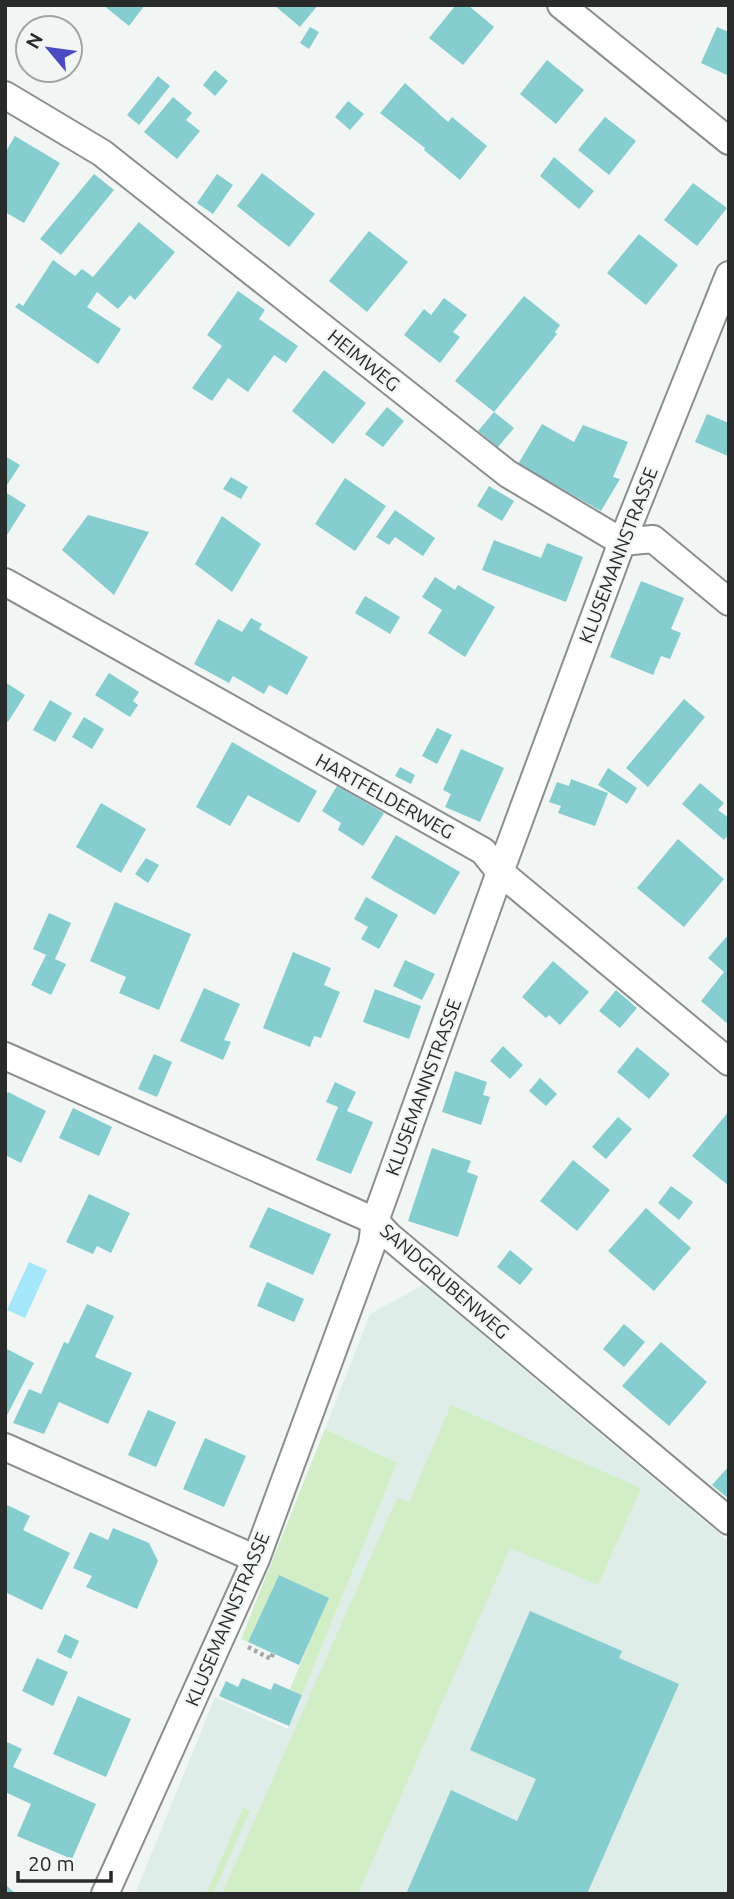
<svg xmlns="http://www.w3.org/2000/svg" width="734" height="1899" font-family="Ubuntu,sans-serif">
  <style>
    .built { fill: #dfede9 }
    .green { fill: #d2eec6 }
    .water { fill: #a4e7fa }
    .building { fill: #85cdce }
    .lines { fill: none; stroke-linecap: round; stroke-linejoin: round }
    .minor-casing { stroke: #8a8e8d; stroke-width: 30 }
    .path { stroke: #a3a7a5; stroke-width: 4.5; stroke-dasharray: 3.5 3.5; stroke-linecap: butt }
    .minor { stroke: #fff; stroke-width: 26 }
    .labels { text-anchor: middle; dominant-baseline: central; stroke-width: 5; stroke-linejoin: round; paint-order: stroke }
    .street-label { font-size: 19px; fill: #292b2a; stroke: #f1f6f4 }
  </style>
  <rect width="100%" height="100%" fill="#f1f6f4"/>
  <!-- built -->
  <path class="built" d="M 423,1285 L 729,1542 L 729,1894 L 135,1894 L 215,1697 L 288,1729 L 397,1463 L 325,1429 L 370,1314 Z"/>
  <!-- green -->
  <path class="green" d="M 451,1405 L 641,1488 L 598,1585 L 510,1548 L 358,1894 L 222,1894 L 397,1498 L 409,1502 Z
    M 325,1429 L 397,1463 L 302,1695 L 290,1689 L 328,1598 L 279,1575 L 248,1642 L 241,1639 Z
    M 243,1808 L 250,1811 L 213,1894 L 206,1894 Z"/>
  <!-- water -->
  <path class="water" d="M 29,1262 L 47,1270 L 25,1318 L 7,1310 Z"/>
  <!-- building -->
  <path class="building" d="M 103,5 L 145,5 L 129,26 Z
    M 274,5 L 318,5 L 300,27 Z
    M 456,5 L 468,5 L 494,27 L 463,65 L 429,38 Z
    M 310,27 L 319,32 L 309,49 L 300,43 Z
    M 717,27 L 729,32 L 729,76 L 701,63 Z
    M 547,60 L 584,90 L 556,124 L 520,94 Z
    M 215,70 L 228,81 L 215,96 L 203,85 Z
    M 158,76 L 170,86 L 139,125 L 127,115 Z
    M 405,83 L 448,122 L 452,117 L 487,146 L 460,180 L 424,150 L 425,148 L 380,113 Z
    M 173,97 L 192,113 L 186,120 L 200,131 L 177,159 L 144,132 Z
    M 348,101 L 364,114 L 350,130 L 335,117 Z
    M 605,117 L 636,141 L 609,175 L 578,150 Z
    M 15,136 L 60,163 L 24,223 L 5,212 L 5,153 Z
    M 554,157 L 594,191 L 579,209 L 540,176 Z
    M 262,173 L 315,214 L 289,247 L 237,206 Z
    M 94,174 L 114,190 L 61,255 L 40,239 Z
    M 217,174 L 233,185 L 213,214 L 197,203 Z
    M 693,183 L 727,208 L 697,246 L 664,220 Z
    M 139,222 L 175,252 L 135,300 L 130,295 L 118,309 L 97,292 L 87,307 L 121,329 L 98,364 L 15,307 L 19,303 L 23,306 L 53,260 L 75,276 L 82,269 L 93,277 Z
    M 369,231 L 408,262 L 367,312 L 329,281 Z
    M 639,234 L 678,265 L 646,305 L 607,273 Z
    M 238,291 L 265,310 L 259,319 L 298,346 L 286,363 L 274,355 L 248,392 L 228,378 L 212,401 L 192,388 L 222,346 L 207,335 Z
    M 524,296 L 560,325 L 555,332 L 557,334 L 494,412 L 455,381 Z
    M 444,298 L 467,315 L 453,332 L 460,337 L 440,363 L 404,335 L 424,309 L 431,315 Z
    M 324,370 L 366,403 L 333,444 L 292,411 Z
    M 387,407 L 404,421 L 383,447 L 365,434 Z
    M 494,412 L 514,428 L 498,447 L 478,431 Z
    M 707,414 L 729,423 L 728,456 L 695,442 Z
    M 542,424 L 574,442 L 583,425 L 628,442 L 613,477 L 620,479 L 601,511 L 518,464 Z
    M 5,456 L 20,465 L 5,488 Z
    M 231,477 L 248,487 L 241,499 L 223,489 Z
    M 345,478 L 386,506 L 355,551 L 315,524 Z
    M 489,486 L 514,501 L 502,521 L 477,506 Z
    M 5,492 L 26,505 L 5,538 Z
    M 395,510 L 435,538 L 423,556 L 395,537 L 389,545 L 376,537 Z
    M 88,515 L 149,532 L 114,595 L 62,550 Z
    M 222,516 L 261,544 L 232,592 L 195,564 Z
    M 494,540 L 541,558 L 547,543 L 583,557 L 566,602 L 482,570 Z
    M 435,577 L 455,590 L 458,585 L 495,607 L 465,657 L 428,633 L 442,610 L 422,597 Z
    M 641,581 L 684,598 L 671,629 L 681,633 L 670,659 L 661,656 L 653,675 L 610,657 Z
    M 365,596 L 400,617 L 390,634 L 355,613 Z
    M 251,618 L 262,624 L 259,629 L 308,657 L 287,695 L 269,685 L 264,694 L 233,676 L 229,683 L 194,664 L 218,619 L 242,632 Z
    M 109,673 L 139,692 L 133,701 L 138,705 L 130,717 L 95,695 Z
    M 5,682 L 25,695 L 8,722 L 5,720 Z
    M 684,699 L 705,717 L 648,787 L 626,768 Z
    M 50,700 L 72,713 L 55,742 L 33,730 Z
    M 84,717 L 104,729 L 92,749 L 72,737 Z
    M 437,728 L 452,735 L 437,764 L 422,756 Z
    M 232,742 L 317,791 L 299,823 L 248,795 L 230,826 L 196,807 Z
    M 461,749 L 504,768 L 480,822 L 445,807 L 451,794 L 443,790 Z
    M 400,767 L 415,775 L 411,784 L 395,776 Z
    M 608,768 L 637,788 L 627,804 L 598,785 Z
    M 571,779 L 608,793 L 595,826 L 558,813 L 561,806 L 549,802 L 557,782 L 569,786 Z
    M 700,783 L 724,803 L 718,810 L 729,818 L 729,834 L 724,840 L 682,804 Z
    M 337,786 L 384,813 L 363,846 L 338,830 L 341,823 L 322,811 Z
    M 101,803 L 146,829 L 121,873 L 76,847 Z
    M 396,835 L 460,872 L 435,915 L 371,878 Z
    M 678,839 L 724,879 L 684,927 L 637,888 Z
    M 146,858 L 159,865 L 148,883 L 135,874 Z
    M 366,897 L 398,915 L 379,949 L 361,939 L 368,927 L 354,919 Z
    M 115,902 L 191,934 L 159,1010 L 119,993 L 126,977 L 90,961 Z
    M 49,913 L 71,923 L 55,959 L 66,964 L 51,995 L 31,985 L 46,955 L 33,949 Z
    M 729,934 L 729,1025 L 701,1001 L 724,972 L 708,958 Z
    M 293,952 L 331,968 L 324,985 L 340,992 L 321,1038 L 314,1036 L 310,1047 L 263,1028 Z
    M 405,960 L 435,974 L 422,1000 L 393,986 Z
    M 553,961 L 589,992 L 560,1025 L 549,1015 L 546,1018 L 522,997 Z
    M 204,988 L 240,1004 L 224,1040 L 231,1042 L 223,1060 L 180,1041 Z
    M 375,989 L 421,1006 L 409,1039 L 363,1022 Z
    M 616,990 L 637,1008 L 620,1028 L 599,1011 Z
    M 503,1046 L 523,1065 L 510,1079 L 490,1061 Z
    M 637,1047 L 670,1074 L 649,1099 L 617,1072 Z
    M 154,1054 L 172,1062 L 157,1097 L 138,1089 Z
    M 455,1071 L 487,1082 L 483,1095 L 490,1097 L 481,1125 L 442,1112 Z
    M 540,1078 L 557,1094 L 546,1106 L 529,1091 Z
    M 335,1082 L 356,1092 L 347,1111 L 373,1122 L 351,1174 L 316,1160 L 338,1107 L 326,1102 Z
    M 8,1092 L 46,1111 L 21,1163 L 5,1155 L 5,1096 Z
    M 73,1108 L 112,1127 L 99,1156 L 59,1138 Z
    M 729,1111 L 729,1186 L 692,1156 Z
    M 618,1117 L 632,1129 L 606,1159 L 592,1147 Z
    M 432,1148 L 471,1161 L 467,1172 L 478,1176 L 458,1237 L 408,1221 Z
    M 573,1160 L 610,1190 L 577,1231 L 540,1201 Z
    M 671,1186 L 693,1202 L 679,1220 L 658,1203 Z
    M 89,1194 L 130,1213 L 111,1253 L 97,1246 L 93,1254 L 66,1242 Z
    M 268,1207 L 331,1234 L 313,1275 L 249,1247 Z
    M 646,1208 L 691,1248 L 654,1291 L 608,1251 Z
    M 510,1250 L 533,1269 L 520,1285 L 497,1267 Z
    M 267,1282 L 304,1299 L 294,1322 L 257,1306 Z
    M 87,1304 L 114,1316 L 95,1357 L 132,1373 L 108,1424 L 59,1402 L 44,1434 L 13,1423 L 29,1389 L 41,1394 L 64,1342 L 68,1344 Z
    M 624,1324 L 645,1342 L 624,1367 L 603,1349 Z
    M 661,1342 L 707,1382 L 669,1426 L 622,1386 Z
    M 5,1348 L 34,1363 L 5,1419 Z
    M 148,1410 L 176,1422 L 156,1467 L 128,1455 Z
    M 205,1438 L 246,1456 L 224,1507 L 183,1489 Z
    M 729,1466 L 729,1499 L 712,1485 Z
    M 5,1504 L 30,1516 L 23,1530 L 70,1553 L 42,1610 L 5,1592 Z
    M 113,1528 L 149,1543 L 158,1561 L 137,1609 L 86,1587 L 92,1576 L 73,1568 L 90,1532 L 108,1540 Z
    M 279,1575 L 329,1598 L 299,1665 L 248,1642 Z
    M 530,1611 L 622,1651 L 619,1658 L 679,1684 L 587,1894 L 406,1894 L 451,1790 L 517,1821 L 536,1779 L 470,1750 Z
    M 65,1634 L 79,1641 L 71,1659 L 57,1652 Z
    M 37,1658 L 68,1672 L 53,1706 L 22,1691 Z
    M 242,1678 L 271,1690 L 274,1683 L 302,1695 L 289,1726 L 219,1696 L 226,1681 L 238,1687 Z
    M 78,1696 L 131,1719 L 106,1777 L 53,1754 Z
    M 5,1741 L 22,1749 L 13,1767 L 96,1804 L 72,1859 L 17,1836 L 31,1804 L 5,1792 Z
    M 5,1884 L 16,1894 L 5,1894 Z"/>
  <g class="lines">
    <defs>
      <path id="minor" d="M 561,5 L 729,141
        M 5,95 L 102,153 L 508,474 L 622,542 L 653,539 L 729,602
        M 5,582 L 483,851 L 500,872 L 729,1062
        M 5,1056 L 375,1221 L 389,1236 L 729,1521
        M 5,1447 L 256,1559
        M 105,1894 L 256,1559 L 372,1244 L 375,1221 L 500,872 L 622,542 L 729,275"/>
    </defs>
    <!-- minor casing -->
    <use href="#minor" class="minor-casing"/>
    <!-- path -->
    <path class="path" d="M 248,1647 L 271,1659 L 273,1653"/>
    <!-- minor -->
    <use href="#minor" class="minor"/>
  </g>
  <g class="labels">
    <!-- street labels -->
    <g class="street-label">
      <text transform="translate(364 360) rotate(39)">HEIMWEG</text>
      <text transform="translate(618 555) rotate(-69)">KLUSEMANNSTRASSE</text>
      <text transform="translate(385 796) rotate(29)">HARTFELDERWEG</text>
      <text transform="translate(423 1087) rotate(-70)">KLUSEMANNSTRASSE</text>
      <text transform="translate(445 1281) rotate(41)">SANDGRUBENWEG</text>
      <text transform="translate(227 1619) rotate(-67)">KLUSEMANNSTRASSE</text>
    </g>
  </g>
  <!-- border -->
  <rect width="734" height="1899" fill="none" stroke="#292b2a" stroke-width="14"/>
  <!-- north arrow -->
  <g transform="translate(49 49) rotate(299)"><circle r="33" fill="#f1f6f4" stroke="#a1a5a3" stroke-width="2"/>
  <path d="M0-5L12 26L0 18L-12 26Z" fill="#4c4ac1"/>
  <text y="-10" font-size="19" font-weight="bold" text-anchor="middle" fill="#292b2a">N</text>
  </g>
  <!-- scale -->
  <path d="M18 1871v10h93v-10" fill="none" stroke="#292b2a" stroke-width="3.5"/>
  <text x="28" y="1871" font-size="21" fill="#292b2a" stroke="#f1f6f4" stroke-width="5" paint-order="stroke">20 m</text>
</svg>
